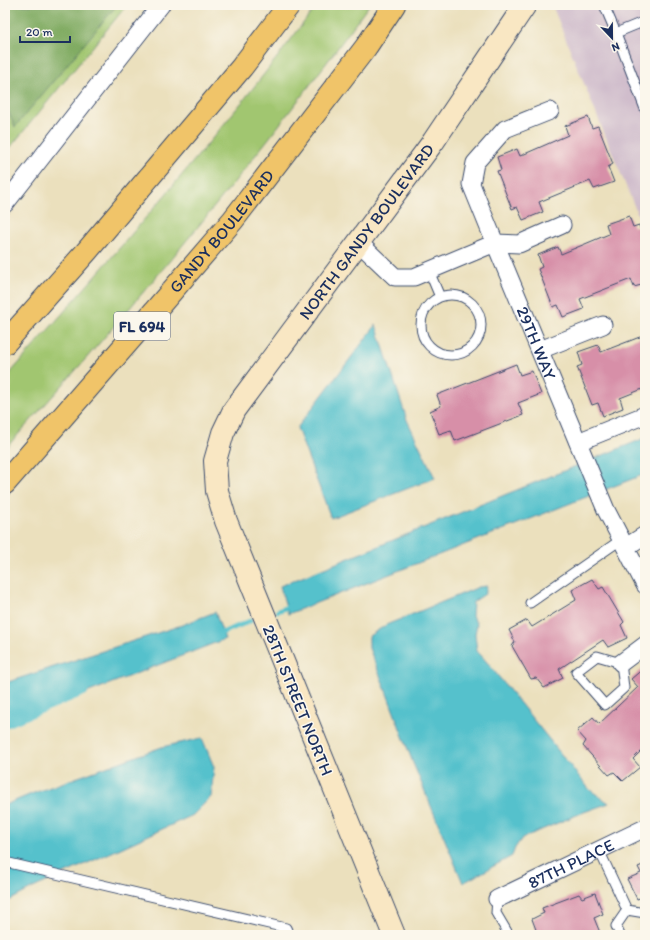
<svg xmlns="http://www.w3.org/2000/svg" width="650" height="940" font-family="Itim,sans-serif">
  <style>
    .industrial { fill: #d0bdcc }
    .green { fill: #a1c670; stroke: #5e7a67 }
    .forest { fill: #80ab62; stroke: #4e6d60 }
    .water { fill: #54c1cc; stroke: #387895 }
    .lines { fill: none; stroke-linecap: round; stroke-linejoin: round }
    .stream { stroke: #54c1cc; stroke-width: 5 }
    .building { fill: #d78fa8 }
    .lane-casing { stroke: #3a4a6c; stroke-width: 11 }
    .street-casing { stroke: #3a4a6c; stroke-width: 19 }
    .secondary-casing { stroke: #3a4a6c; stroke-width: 24 }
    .highway-casing { stroke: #3a4a6c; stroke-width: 24 }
    .lane { stroke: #fff; stroke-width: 9 }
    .street { stroke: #fff; stroke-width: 17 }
    .secondary { stroke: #f9e7c3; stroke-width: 22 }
    .highway { stroke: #f0c469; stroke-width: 22 }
    .labels { text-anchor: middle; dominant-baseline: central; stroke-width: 3; stroke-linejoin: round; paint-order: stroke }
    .shield { fill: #fbf7ec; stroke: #5e6b89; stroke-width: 1 }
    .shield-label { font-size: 16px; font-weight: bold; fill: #1b2f5e }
    .street-label { font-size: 17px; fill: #1b2f5e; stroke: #fbf7ec }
  </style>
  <rect width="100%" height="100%" fill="#fbf7ec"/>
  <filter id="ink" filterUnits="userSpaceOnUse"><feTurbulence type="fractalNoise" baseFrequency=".025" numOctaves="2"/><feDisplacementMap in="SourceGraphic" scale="8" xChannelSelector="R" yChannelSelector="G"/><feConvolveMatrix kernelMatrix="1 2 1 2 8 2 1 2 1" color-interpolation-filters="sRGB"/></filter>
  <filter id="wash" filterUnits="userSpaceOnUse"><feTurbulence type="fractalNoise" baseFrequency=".012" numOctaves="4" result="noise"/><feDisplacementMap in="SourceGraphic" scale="16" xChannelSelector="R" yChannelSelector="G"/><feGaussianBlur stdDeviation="0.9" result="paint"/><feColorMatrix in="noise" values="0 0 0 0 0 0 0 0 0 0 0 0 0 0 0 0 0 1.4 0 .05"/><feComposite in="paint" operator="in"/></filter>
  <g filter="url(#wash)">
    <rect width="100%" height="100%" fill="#ebe0bd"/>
    <!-- industrial -->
    <path class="industrial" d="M 552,5 L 645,5 L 645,232 L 611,150 Z"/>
    <!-- green -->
    <path class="green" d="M 5,5 L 127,5 L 9,149 L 5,139 Z
      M 317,5 L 369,5 C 282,126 188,242 90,354 C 62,386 33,418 5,449 L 5,379 C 112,257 220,136 317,5 Z"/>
    <!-- forest -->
    <path class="forest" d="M 5,5 L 117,5 L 15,127 L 5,103 Z"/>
    <!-- water -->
    <path class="water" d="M 376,325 L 407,420 L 435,478 L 331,518 L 297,428 Z
      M 645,438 L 645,474 L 288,614 L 280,586 Z
      M 487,586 L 485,594 L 473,602 L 472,616 L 477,624 L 475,634 L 477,651 L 486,661 L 590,790 L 609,803 L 584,812 L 522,838 L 515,848 L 512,856 L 463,883 L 413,763 L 383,683 L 369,648 L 369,636 L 386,625 L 479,587 Z
      M 215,612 L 225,639 L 40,711 L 5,727 L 5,683 L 182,625 Z
      M 202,738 L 214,767 L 211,797 L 193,815 L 33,888 L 5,903 L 5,805 L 34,793 L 162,747 Z"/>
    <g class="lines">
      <!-- stream -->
      <path class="stream" d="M 278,611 L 292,605
        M 217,635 L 250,621
        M 5,726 L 85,693"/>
    </g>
    <g id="blocks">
      <!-- building -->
      <path class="building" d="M 588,117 L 592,128 L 598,126 L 613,164 L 608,167 L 614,182 L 594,189 L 590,181 L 539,202 L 543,212 L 523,220 L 517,207 L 512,209 L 497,171 L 501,170 L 497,157 L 517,149 L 520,156 L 568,135 L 565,126 Z
        M 629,216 L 633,227 L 639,225 L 645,241 L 645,284 L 634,287 L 631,279 L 580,299 L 584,309 L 563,317 L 558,305 L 553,307 L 538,269 L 542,267 L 538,255 L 558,247 L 561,254 L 609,234 L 606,224 Z
        M 645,335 L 645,388 L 620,398 L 623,408 L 603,416 L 598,403 L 592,405 L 577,367 L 582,365 L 578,352 L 598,345 L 601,352 Z
        M 516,364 L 520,375 L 532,371 L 541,394 L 518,403 L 523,415 L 455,441 L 451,430 L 439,434 L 430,411 L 441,406 L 437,395 Z
        M 592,579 L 599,589 L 603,587 L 624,622 L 621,625 L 627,638 L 608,647 L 603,640 L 559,669 L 563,678 L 544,688 L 536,678 L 531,679 L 512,646 L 515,642 L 509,630 L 527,620 L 532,627 L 576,600 L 572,590 Z
        M 645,667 L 645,747 L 633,759 L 640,767 L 623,781 L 614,772 L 609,775 L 583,746 L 586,741 L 577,731 L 593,717 L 599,724 L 638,687 L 631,679 Z
        M 645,864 L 645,896 L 637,899 L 627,879 L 641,873 L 638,867 Z
        M 595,893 L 603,914 L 594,918 L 601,935 L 538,935 L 532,919 L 544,913 L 542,908 L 579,894 L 582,898 Z"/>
    </g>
  </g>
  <g filter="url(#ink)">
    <use href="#blocks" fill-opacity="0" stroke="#3a4a6c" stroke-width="1"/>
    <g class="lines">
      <defs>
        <path id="lane" d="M 604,5 L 616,33 L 645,21
          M 616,33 L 645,109
          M 429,271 L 440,297
          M421 325a30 30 0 1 1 60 0a30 30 0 1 1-60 0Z
          M 530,603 L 622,539
          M 597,656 L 621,663 L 624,688 L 605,705 L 576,672 Z
          M 599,850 L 627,910
          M 5,862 L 286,928 L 289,935
          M 497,899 L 496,913 L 509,935
          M 627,910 L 645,913
          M 620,935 L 616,926 L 627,910"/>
        <g id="street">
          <path d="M 550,111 L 505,129 L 475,163 L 471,184 L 495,243 L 519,244 L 562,225"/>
          <path d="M 5,204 L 161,5"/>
          <path id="s1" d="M 358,242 L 395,277 L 414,277 L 495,243 L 606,510 L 645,585"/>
          <path d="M 540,350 L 603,325"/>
          <path d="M 578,442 L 645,415"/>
          <path d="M 626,547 L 645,535"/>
          <path d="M 621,663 L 645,645"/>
          <path id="s2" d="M 497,899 L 645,828"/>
        </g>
        <g id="secondary">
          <path id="s3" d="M 394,935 L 226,521 L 217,491 L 215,461 L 223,433 L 234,410 L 433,142 L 525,5"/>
        </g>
        <g id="highway">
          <path d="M 5,343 L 87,251 L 242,67 L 289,5"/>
          <path id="s4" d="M 5,483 L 134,335 L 233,220 L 366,47 L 394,5"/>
        </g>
      </defs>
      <!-- lane casing -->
      <use href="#lane" class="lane-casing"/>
      <!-- street casing -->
      <use href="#street" class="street-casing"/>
      <!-- secondary casing -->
      <use href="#secondary" class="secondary-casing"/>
      <!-- highway casing -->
      <use href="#highway" class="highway-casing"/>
      <!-- lane -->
      <use href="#lane" class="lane"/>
      <!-- street -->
      <use href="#street" class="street"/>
      <!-- secondary -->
      <use href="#secondary" class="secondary"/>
      <!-- highway -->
      <use href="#highway" class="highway"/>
    </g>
  </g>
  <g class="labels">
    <!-- shield labels -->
    <rect class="shield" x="114" y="312" width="56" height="28" rx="3"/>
    <g class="shield-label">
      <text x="142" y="326">FL 694</text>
    </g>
    <!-- street labels -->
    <g class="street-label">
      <text stroke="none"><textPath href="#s4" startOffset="332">GANDY BOULEVARD</textPath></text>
      <text stroke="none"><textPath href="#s3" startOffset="785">NORTH GANDY BOULEVARD</textPath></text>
      <text stroke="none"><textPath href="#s1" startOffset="266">29TH WAY</textPath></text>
      <text transform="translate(298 700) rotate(68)">28TH STREET NORTH</text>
      <text stroke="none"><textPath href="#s2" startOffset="82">87TH PLACE</textPath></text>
    </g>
  </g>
  <!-- margin -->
  <rect width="650" height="940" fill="none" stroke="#fbf7ec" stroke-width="20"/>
  <!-- north arrow -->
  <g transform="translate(612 38) rotate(158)" stroke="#fbf7ec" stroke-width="3" paint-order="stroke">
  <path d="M0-3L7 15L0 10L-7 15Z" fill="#1b2f5e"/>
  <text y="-6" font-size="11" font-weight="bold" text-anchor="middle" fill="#1b2f5e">N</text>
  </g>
  <!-- scale -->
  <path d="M20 36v6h50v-6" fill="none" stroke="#1b2f5e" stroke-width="2"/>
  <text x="26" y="36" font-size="12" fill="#1b2f5e" stroke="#fbf7ec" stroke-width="3" paint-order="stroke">20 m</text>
</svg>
